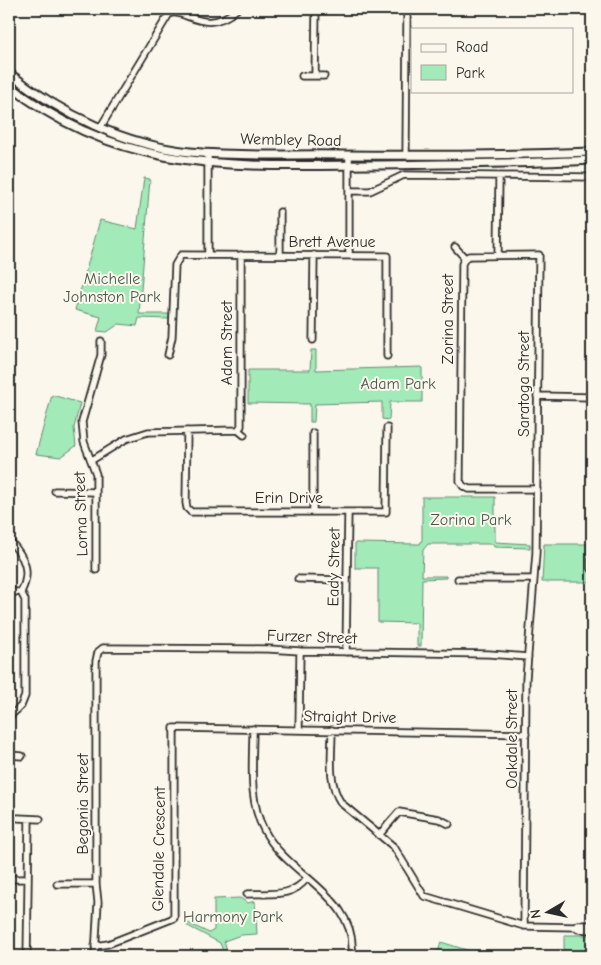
<svg xmlns="http://www.w3.org/2000/svg" width="601" height="965" font-family="'Comic Neue',sans-serif">
  <style>
    .green { fill: #a2eab8; stroke: #668a72 }
    .lines { fill: none; stroke-linecap: round; stroke-linejoin: round }
    .minor-casing { stroke: #2b2b2b; stroke-width: 9 }
    .major-casing { stroke: #2b2b2b; stroke-width: 11 }
    .minor { stroke: #fbf7ec; stroke-width: 5.5 }
    .major { stroke: #fbf7ec; stroke-width: 7 }
    .labels { text-anchor: middle; dominant-baseline: central; stroke-width: 4; stroke-linejoin: round; paint-order: stroke }
    .street-label { font-size: 16px; fill: #2b2b2b; stroke: #fbf7ec }
    .park-label { font-size: 16px; fill: #495b4e; stroke: #fbf7ec }
  </style>
  <rect width="100%" height="100%" fill="#fbf7ec"/>
  <filter id="ink" filterUnits="userSpaceOnUse"><feTurbulence type="fractalNoise" baseFrequency=".02" numOctaves="2"/><feDisplacementMap in="SourceGraphic" scale="10" xChannelSelector="R" yChannelSelector="G"/><feConvolveMatrix kernelMatrix="1 2 1 2 8 2 1 2 1" color-interpolation-filters="sRGB"/></filter>
  <g filter="url(#ink)">
    <!-- green -->
    <path class="green" d="M 144,178 L 150,179 L 139,314 L 169,314 L 169,319 L 139,318 L 137,326 L 119,324 L 107,332 L 97,331 L 101,317 L 75,310 L 100,220 L 137,229 Z
      M 311,350 L 316,350 L 316,370 L 422,367 L 422,402 L 390,402 L 389,420 L 382,419 L 382,402 L 315,404 L 314,422 L 310,422 L 310,404 L 248,403 L 248,370 L 310,370 Z
      M 52,395 L 80,403 L 74,428 L 76,446 L 61,457 L 36,454 Z
      M 422,497 L 495,497 L 495,542 L 530,544 L 530,548 L 494,547 L 493,544 L 428,544 L 423,550 L 422,576 L 446,576 L 446,578 L 422,579 L 421,646 L 417,646 L 417,623 L 378,622 L 378,568 L 355,568 L 355,543 L 420,544 L 422,540 Z
      M 544,544 L 592,544 L 592,553 L 588,560 L 592,582 L 542,582 Z
      M 240,898 L 248,903 L 255,901 L 257,934 L 241,935 L 224,941 L 229,956 L 225,956 L 220,943 L 186,925 L 186,922 L 209,933 L 214,930 L 214,899 Z
      M 564,935 L 592,935 L 592,956 L 564,956 Z
      M 441,942 L 486,956 L 437,956 Z"/>
    <g class="lines">
      <defs>
        <path id="minor" d="M 302,76 L 324,76
          M 315,76 L 316,9
          M 100,128 L 169,14 C 183,6 205,38 237,9
          M 208,153 L 208,255
          M 406,155 L 407,9
          M 349,191 L 370,191 L 404,175 L 592,177
          M 280,212 L 280,255
          M 455,247 L 465,258
          M 349,255 L 349,155
          M 498,255 L 499,177
          M 313,340 L 314,255
          M 168,355 L 172,337 L 175,265 L 181,255 L 387,256 L 387,356
          M 537,396 L 592,397
          M 238,430 L 244,435
          M 187,431 L 186,503 L 187,508 L 191,512 L 386,512 L 387,428
          M 92,460 L 126,439 L 148,432 L 238,430 L 241,426 L 241,255
          M 55,491 L 96,492
          M 313,512 L 313,433
          M 9,540 C 24,556 32,571 21,592 L 25,600 L 25,696 L 21,706 L 9,717
          M 592,559 L 592,569
          M 96,570 L 96,474 L 84,442 L 82,422 L 101,355 L 101,341
          M 298,579 L 347,580
          M 458,579 L 534,579
          M 9,592 L 21,592
          M 346,652 L 348,512
          M 253,729 C 253,762 248,800 264,830 C 288,877 358,895 352,956
          M 299,730 L 300,651
          M 332,730 C 332,754 327,782 341,803 L 394,847 L 424,896 L 524,926 L 576,927 L 577,925 L 592,925
          M 9,755 L 22,756
          M 18,818 L 40,819
          M 379,835 L 399,812 L 439,819 L 449,824
          M 9,879 L 28,879
          M 57,884 L 96,884
          M 247,894 C 271,893 292,898 307,878
          M 524,926 L 526,679 L 536,553 L 539,255 L 469,256 L 465,258 L 462,264 L 460,481 L 463,486 L 469,489 L 537,489
          M 576,927 L 578,929 L 592,930
          M 95,946 L 108,944 L 174,918 L 174,728 L 526,734
          M 27,956 L 29,819
          M 95,956 L 98,902 L 96,884 L 96,661 L 98,652 L 103,648 L 269,649 L 300,651 L 489,654 L 528,657"/>
        <path id="major" d="M 9,73 C 61,114 124,145 190,152 C 240,157 292,154 342,155 C 426,156 509,155 592,152
          M 9,85 C 120,174 235,166 369,165 C 444,164 518,164 592,160"/>
      </defs>
      <!-- minor casing -->
      <use href="#minor" class="minor-casing"/>
      <!-- major casing -->
      <use href="#major" class="major-casing"/>
      <!-- minor -->
      <use href="#minor" class="minor"/>
      <!-- major -->
      <use href="#major" class="major"/>
    </g>
  </g>
  <g class="labels">
    <!-- street labels -->
    <g class="street-label">
      <text transform="translate(291 140) rotate(1)">Wembley Road</text>
      <text x="332" y="242">Brett Avenue</text>
      <text transform="translate(448 319) rotate(-90)">Zorina Street</text>
      <text transform="translate(227 343) rotate(-90)">Adam Street</text>
      <text transform="translate(524 384) rotate(-90)">Saratoga Street</text>
      <text x="289" y="498">Erin Drive</text>
      <text transform="translate(81 514) rotate(-92)">Lorna Street</text>
      <text transform="translate(334 567) rotate(-89)">Eady Street</text>
      <text transform="translate(312 637) rotate(2)">Furzer Street</text>
      <text transform="translate(350 717) rotate(1)">Straight Drive</text>
      <text transform="translate(512 739) rotate(-90)">Oakdale Street</text>
      <text transform="translate(83 804) rotate(-90)">Begonia Street</text>
      <text transform="translate(159 849) rotate(-89)">Glendale Crescent</text>
    </g>
    <!-- park labels -->
    <g class="park-label">
      <text x="112" y="279">Michelle<tspan x="112" dy="18">Johnston Park</tspan></text>
      <text x="398" y="384">Adam Park</text>
      <text x="471" y="520">Zorina Park</text>
      <text x="233" y="917">Harmony Park</text>
    </g>
  </g>
  <!-- margin -->
  <rect width="601" height="965" fill="none" stroke="#fbf7ec" stroke-width="30"/>
  <rect x="15" y="15" width="571" height="935" fill="none" stroke="#2b2b2b" stroke-width="2" filter="url(#ink)"/>
  <!-- legend -->
  <rect x="411" y="28" width="162" height="65" fill="#fbf7ec" stroke="#a8a59f"/>
  <rect x="421" y="44" width="25" height="8" fill="#fbf7ec" stroke="#a8a59f"/>
  <text x="456" y="52" font-size="15" fill="#2b2b2b">Road</text>
  <rect x="421" y="65" width="25" height="15" fill="#a2eab8" stroke="#a8a59f"/>
  <text x="456" y="78" font-size="15" fill="#2b2b2b">Park</text>
  <!-- north arrow -->
  <g transform="translate(548 912) rotate(261)" stroke="#fbf7ec" stroke-width="4" paint-order="stroke">
  <path d="M0-4L9 19L0 12L-9 19Z" fill="#2b2b2b"/>
  <text y="-8" font-size="14" font-weight="bold" text-anchor="middle" fill="#2b2b2b">N</text>
  </g>
</svg>
